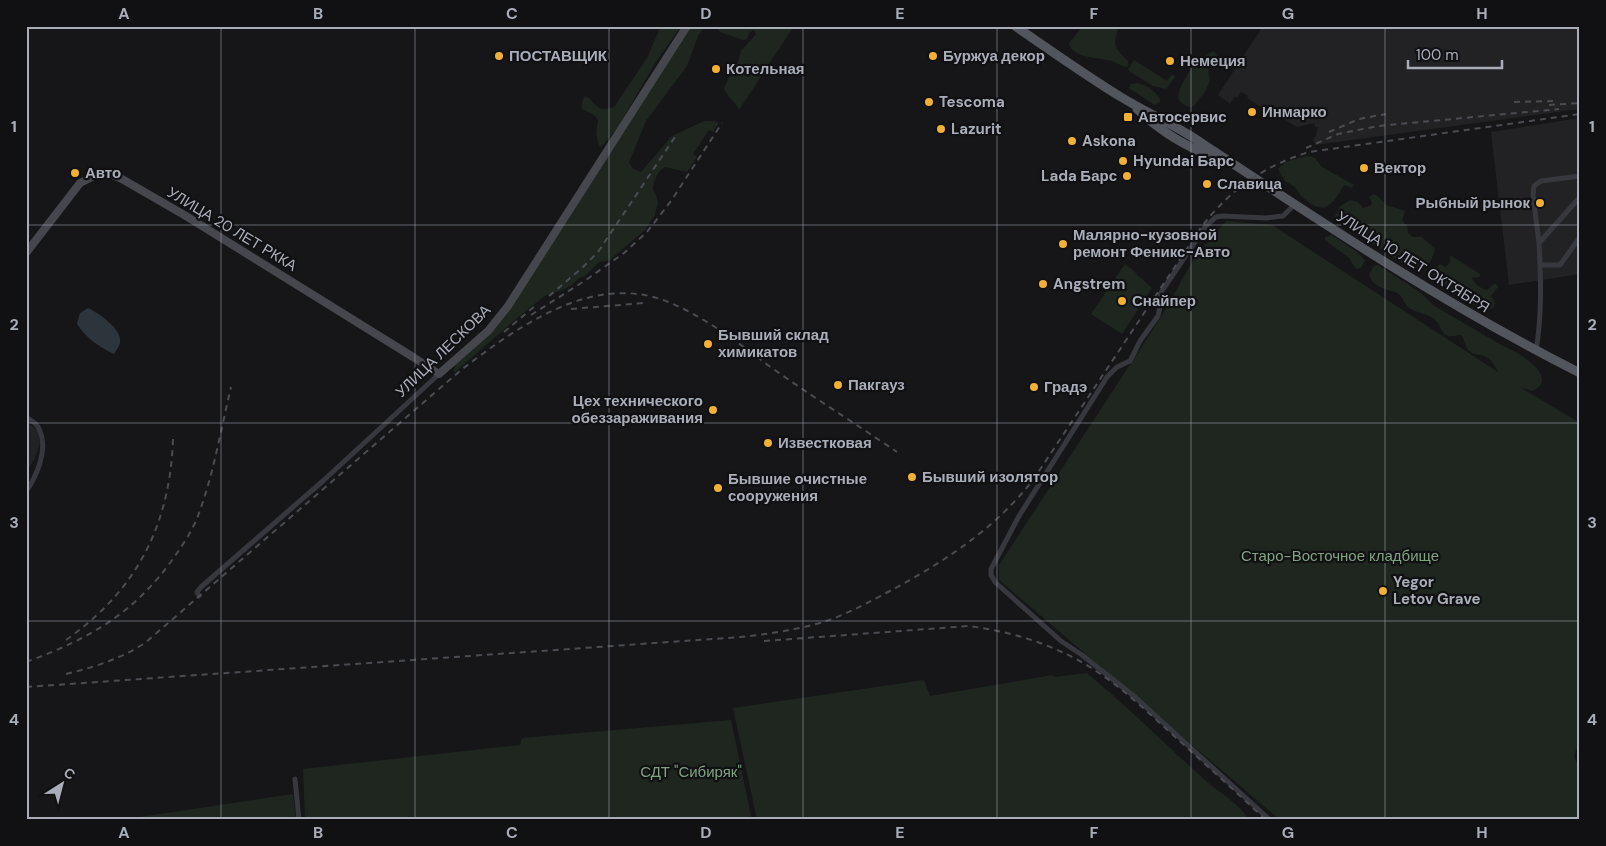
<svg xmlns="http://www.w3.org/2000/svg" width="1606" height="846" font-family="'DM Sans',sans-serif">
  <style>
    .built { fill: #222225 }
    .green { fill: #1e261f }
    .water { fill: #2c353c }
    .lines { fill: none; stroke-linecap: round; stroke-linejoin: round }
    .street { stroke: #37383d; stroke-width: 5 }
    .secondary { stroke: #45474d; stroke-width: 8 }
    .primary { stroke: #53555c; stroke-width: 9 }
    .rail { stroke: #4a4c52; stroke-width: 2; stroke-dasharray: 6 5; stroke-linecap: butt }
    .grid { fill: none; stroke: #a8adb8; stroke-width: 1; stroke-opacity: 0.55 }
    .poi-dot { fill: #f2b134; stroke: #111113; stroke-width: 2 }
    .labels { text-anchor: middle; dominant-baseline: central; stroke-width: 4.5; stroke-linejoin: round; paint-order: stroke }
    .poi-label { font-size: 15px; font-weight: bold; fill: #a8adb8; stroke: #111113; text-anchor: start }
    .street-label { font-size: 15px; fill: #a8adb8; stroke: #111113 }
    .park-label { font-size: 15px; fill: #7fa381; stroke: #111113 }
    .neatline { fill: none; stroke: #a8adb8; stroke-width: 2 }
    .grid-label { font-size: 16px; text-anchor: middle; font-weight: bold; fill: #a8adb8 }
  </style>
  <rect width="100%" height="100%" fill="#161618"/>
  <!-- built -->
  <path class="built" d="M 1263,26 L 1580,26 L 1580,109 L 1315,145 L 1313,139 L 1316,135 L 1318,127 L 1315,127 L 1314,123 L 1297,127 L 1276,115 L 1275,116 L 1247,98 L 1248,96 L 1241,92 L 1237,98 L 1235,97 L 1230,104 L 1218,95 Z
    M 1580,118 L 1580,274 L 1509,285 L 1491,132 Z
    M 26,420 L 38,431 L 40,443 L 34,460 L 26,471 Z"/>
  <!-- green -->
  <path class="green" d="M 661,26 L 681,26 L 656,62 L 616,130 L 601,147 L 599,146 L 596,134 L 598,120 L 594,115 L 582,109 C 581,104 582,101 585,96 C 598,102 593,113 614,107 L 647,58 Z
    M 690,26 L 705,26 L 698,36 L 687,66 L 646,121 L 629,162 L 633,169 L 641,172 L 672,136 L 704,121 L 714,121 L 719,123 L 713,132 L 709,130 L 693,154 L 697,157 L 687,172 L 665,167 C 657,172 653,181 653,190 L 656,195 L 658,202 L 655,215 L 645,230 L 610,260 L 599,262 L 585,276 L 578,279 L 572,285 L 560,291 L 546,295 L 516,319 L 455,372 L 453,371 L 457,362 L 493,328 Z
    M 716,26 L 794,26 L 739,110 C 734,99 727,98 724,88 L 732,71 L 738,62 L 741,51 L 756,34 L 754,30 L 749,33 L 747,39 L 743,40 L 720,32 Z
    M 1083,26 L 1119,26 C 1113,45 1113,47 1128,61 L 1128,65 L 1126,67 C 1119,65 1114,61 1107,60 C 1095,57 1073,58 1069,43 Z
    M 1214,51 L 1217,55 C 1208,65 1207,68 1210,81 L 1206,90 L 1194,106 C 1186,108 1183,105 1178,98 C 1180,81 1197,57 1214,51 Z
    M 1134,60 L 1167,81 L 1172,74 L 1175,77 L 1166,89 L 1153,86 L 1129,71 L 1128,69 Z
    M 1137,83 C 1147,85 1155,91 1160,99 L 1160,102 L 1155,105 L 1153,104 L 1129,88 L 1131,84 Z
    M 1306,156 L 1314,157 L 1322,167 L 1354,185 L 1352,188 L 1344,185 C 1338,195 1335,202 1324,208 L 1314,206 L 1301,196 L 1295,187 L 1285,181 L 1278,169 L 1286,162 Z
    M 1374,194 L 1379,197 L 1386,205 L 1405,211 L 1402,220 L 1407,226 L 1408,233 L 1412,237 L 1422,237 L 1435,249 C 1430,265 1427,273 1409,268 L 1334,217 L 1338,212 L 1339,207 L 1350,200 L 1358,202 L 1363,208 L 1371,205 L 1372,203 L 1369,197 Z
    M 1226,221 L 1272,225 L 1498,372 C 1495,366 1491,358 1484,356 C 1478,354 1473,355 1468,350 C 1464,345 1465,339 1461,335 C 1455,335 1451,338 1446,335 C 1440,331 1441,326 1437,322 C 1430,313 1418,314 1409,308 C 1404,304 1403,296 1397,293 C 1386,288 1372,288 1369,274 L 1374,266 L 1378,265 L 1421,293 L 1433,305 L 1503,346 C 1517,351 1562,378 1532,391 L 1520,387 L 1580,423 L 1580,744 L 1576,750 L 1574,757 L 1580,769 L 1580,820 L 1280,820 L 999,580 L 999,565 L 1161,317 L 1195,257 Z
    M 1332,235 L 1357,252 L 1365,260 L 1361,268 L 1356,269 L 1349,258 L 1325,240 L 1325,237 Z
    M 1450,255 L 1480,274 L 1480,277 L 1472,278 C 1475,284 1481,289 1487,290 L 1494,284 L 1496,284 L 1498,287 L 1491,296 L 1495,303 L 1493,308 L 1487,311 L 1481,309 L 1434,280 L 1432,278 L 1435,269 L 1440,264 L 1445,267 C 1451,264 1450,260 1450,255 Z
    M 1125,264 C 1135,271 1142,280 1152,288 L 1122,334 L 1091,314 Z
    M 1087,673 C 1128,707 1166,745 1206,781 C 1219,792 1241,805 1249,820 L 757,820 L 733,708 L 924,680 L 930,696 L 1053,675 L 1054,677 Z
    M 731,720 L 752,820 L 305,820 L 303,769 L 520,745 L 522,738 Z
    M 293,794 L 296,820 L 120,820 Z"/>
  <!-- water -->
  <path class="water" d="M 88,308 C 98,313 123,329 120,343 C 119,347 116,350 114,354 C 99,347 86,338 77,324 L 80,313 Z"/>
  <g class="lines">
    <!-- street -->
    <path class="street" d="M 1539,243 L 1533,195 L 1534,186 L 1541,181 L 1580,176
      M 1540,265 L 1560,265 L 1580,237
      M 1536,351 C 1542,315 1541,279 1539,243 L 1580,197
      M 26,417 C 32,421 38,424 40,431 C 48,450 37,475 26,492
      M 199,596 L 197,592 L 201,587 L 324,480 L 439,374
      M 295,779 L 299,820
      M 1270,820 L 1135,697 L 1082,655 L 1061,641 L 995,582 L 991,575 L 991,569 L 1019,516 L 1107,377 L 1117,367 L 1130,361 L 1140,341 L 1158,316 L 1160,307 L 1160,295 L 1162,291 L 1205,227 L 1216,217 L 1223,216 L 1266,218 L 1283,216 L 1295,204"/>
    <!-- secondary -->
    <path class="secondary" d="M 26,253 L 80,183 L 98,174 L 110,174 L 122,179 L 186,216 L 413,357 L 439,374 L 488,331 L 508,306 L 687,26"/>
    <!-- primary -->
    <path class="primary" d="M 1015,26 C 1050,50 1085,75 1121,97 C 1147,113 1175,125 1200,142 C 1324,224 1447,306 1580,373
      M 1137,109 C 1162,133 1187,148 1219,159"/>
    <!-- rail -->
    <path class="rail" d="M 1514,102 L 1556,101
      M 1549,105 L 1580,103
      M 1329,132 L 1359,119 L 1386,114
      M 1306,148 L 1338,134 L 1378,126 L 1559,109
      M 549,296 L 582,268 L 598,252 L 677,134
      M 571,309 L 644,303
      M 531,315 L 586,280 L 624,253 L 647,232 L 671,201 L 722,123
      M 504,332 L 535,306
      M 66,640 C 137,590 170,525 173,439
      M 764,641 L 969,626 C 1006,631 1042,641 1074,658 C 1111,677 1142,707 1173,735 C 1204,763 1235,791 1266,820
      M 26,662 C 90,639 136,612 175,556 C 184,543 194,528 199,513 C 214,472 221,429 231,387
      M 66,674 C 95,667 120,659 145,643 L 461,370 C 519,326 596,269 673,304 C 707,319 736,341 765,363 C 808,394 853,422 897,452
      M 26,687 L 741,637 C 768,634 794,630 820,623 C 843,616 864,605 886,593 C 941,564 994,530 1033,480 L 1202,226 C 1232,188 1264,166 1309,152 L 1580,114"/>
  </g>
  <!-- grid -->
  <path class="grid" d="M 221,26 L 221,820M 415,26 L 415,820M 609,26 L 609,820M 803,26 L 803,820M 997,26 L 997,820M 1191,26 L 1191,820M 1385,26 L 1385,820M 26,225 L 1580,225M 26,423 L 1580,423M 26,621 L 1580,621"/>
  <!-- markers -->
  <g class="poi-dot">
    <circle cx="499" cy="56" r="5"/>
    <circle cx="933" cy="56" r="5"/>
    <circle cx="1170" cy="61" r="5"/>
    <circle cx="716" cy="69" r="5"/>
    <circle cx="929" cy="102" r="5"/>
    <circle cx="1252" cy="112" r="5"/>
    <rect x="1123" y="112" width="10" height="10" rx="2.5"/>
    <circle cx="941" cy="129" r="5"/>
    <circle cx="1072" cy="141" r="5"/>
    <circle cx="1123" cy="161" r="5"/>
    <circle cx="1364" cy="168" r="5"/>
    <circle cx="75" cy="173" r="5"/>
    <circle cx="1127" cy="176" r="5"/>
    <circle cx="1207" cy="184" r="5"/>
    <circle cx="1540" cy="203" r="5"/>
    <circle cx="1063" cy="244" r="5"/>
    <circle cx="1043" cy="284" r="5"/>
    <circle cx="1122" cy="301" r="5"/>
    <circle cx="708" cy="344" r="5"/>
    <circle cx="838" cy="385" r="5"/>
    <circle cx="1034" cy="387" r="5"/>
    <circle cx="713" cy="410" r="5"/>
    <circle cx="768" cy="443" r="5"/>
    <circle cx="912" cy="477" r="5"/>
    <circle cx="718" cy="488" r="5"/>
    <circle cx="1383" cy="591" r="5"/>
  </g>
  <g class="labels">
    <!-- poi labels -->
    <g class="poi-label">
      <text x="509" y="56">ПОСТАВЩИК</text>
      <text x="943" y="56">Буржуа декор</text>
      <text x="1180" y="61">Немеция</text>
      <text x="726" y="69">Котельная</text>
      <text x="939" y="102">Tescoma</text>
      <text x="1262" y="112">Инмарко</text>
      <text x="1138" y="117">Автосервис</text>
      <text x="951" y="129">Lazurit</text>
      <text x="1082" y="141">Askona</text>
      <text x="1133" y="161">Hyundai Барс</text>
      <text x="1374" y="168">Вектор</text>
      <text x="85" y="173">Авто</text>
      <text x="1117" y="176" text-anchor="end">Lada Барс</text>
      <text x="1217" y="184">Славица</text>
      <text x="1530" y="203" text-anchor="end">Рыбный рынок</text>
      <text x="1073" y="235">Малярно-кузовной<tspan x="1073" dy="17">ремонт Феникс-Авто</tspan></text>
      <text x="1053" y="284">Angstrem</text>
      <text x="1132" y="301">Снайпер</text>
      <text x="718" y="335">Бывший склад<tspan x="718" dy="17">химикатов</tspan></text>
      <text x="848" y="385">Пакгауз</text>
      <text x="1044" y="387">Градэ</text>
      <text x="703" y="401" text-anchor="end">Цех технического<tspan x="703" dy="17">обеззараживания</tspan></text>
      <text x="778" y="443">Известковая</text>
      <text x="922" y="477">Бывший изолятор</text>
      <text x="728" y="479">Бывшие очистные<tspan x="728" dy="17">сооружения</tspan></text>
      <text x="1393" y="582">Yegor<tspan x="1393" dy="17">Letov Grave</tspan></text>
    </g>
    <!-- street labels -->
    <g class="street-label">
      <text transform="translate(232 229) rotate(31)">УЛИЦА 20 ЛЕТ РККА</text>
      <text transform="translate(1413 262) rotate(32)">УЛИЦА 10 ЛЕТ ОКТЯБРЯ</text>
      <text transform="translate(443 351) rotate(-44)">УЛИЦА ЛЕСКОВА</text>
    </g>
    <!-- park labels -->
    <g class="park-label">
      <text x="1340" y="556">Старо-Восточное кладбище</text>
      <text x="691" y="772">СДТ "Сибиряк"</text>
    </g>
  </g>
  <!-- border -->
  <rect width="1606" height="846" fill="none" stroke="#111113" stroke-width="55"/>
  <!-- north arrow -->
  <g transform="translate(62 784) rotate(36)" stroke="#111113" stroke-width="4" paint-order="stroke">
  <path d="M0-4L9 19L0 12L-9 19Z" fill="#a8adb8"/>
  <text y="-8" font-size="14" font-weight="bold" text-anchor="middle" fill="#a8adb8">С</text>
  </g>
  <!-- scale -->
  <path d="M1408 60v8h94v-8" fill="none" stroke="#a8adb8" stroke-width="2.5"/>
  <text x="1416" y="60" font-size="15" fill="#a8adb8" stroke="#111113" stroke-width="4" paint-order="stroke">100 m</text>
  <rect x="28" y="28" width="1550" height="790" class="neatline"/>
  <g class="grid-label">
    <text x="124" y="19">A</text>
    <text x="318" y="19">B</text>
    <text x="512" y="19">C</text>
    <text x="706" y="19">D</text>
    <text x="900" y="19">E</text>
    <text x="1094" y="19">F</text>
    <text x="1288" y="19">G</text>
    <text x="1482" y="19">H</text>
    <text x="14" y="132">1</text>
    <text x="1592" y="132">1</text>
    <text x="14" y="330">2</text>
    <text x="1592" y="330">2</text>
    <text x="14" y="528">3</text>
    <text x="1592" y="528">3</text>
    <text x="14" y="725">4</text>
    <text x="1592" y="725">4</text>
    <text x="124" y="838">A</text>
    <text x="318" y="838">B</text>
    <text x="512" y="838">C</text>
    <text x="706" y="838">D</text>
    <text x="900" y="838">E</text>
    <text x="1094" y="838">F</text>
    <text x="1288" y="838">G</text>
    <text x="1482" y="838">H</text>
  </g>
</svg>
